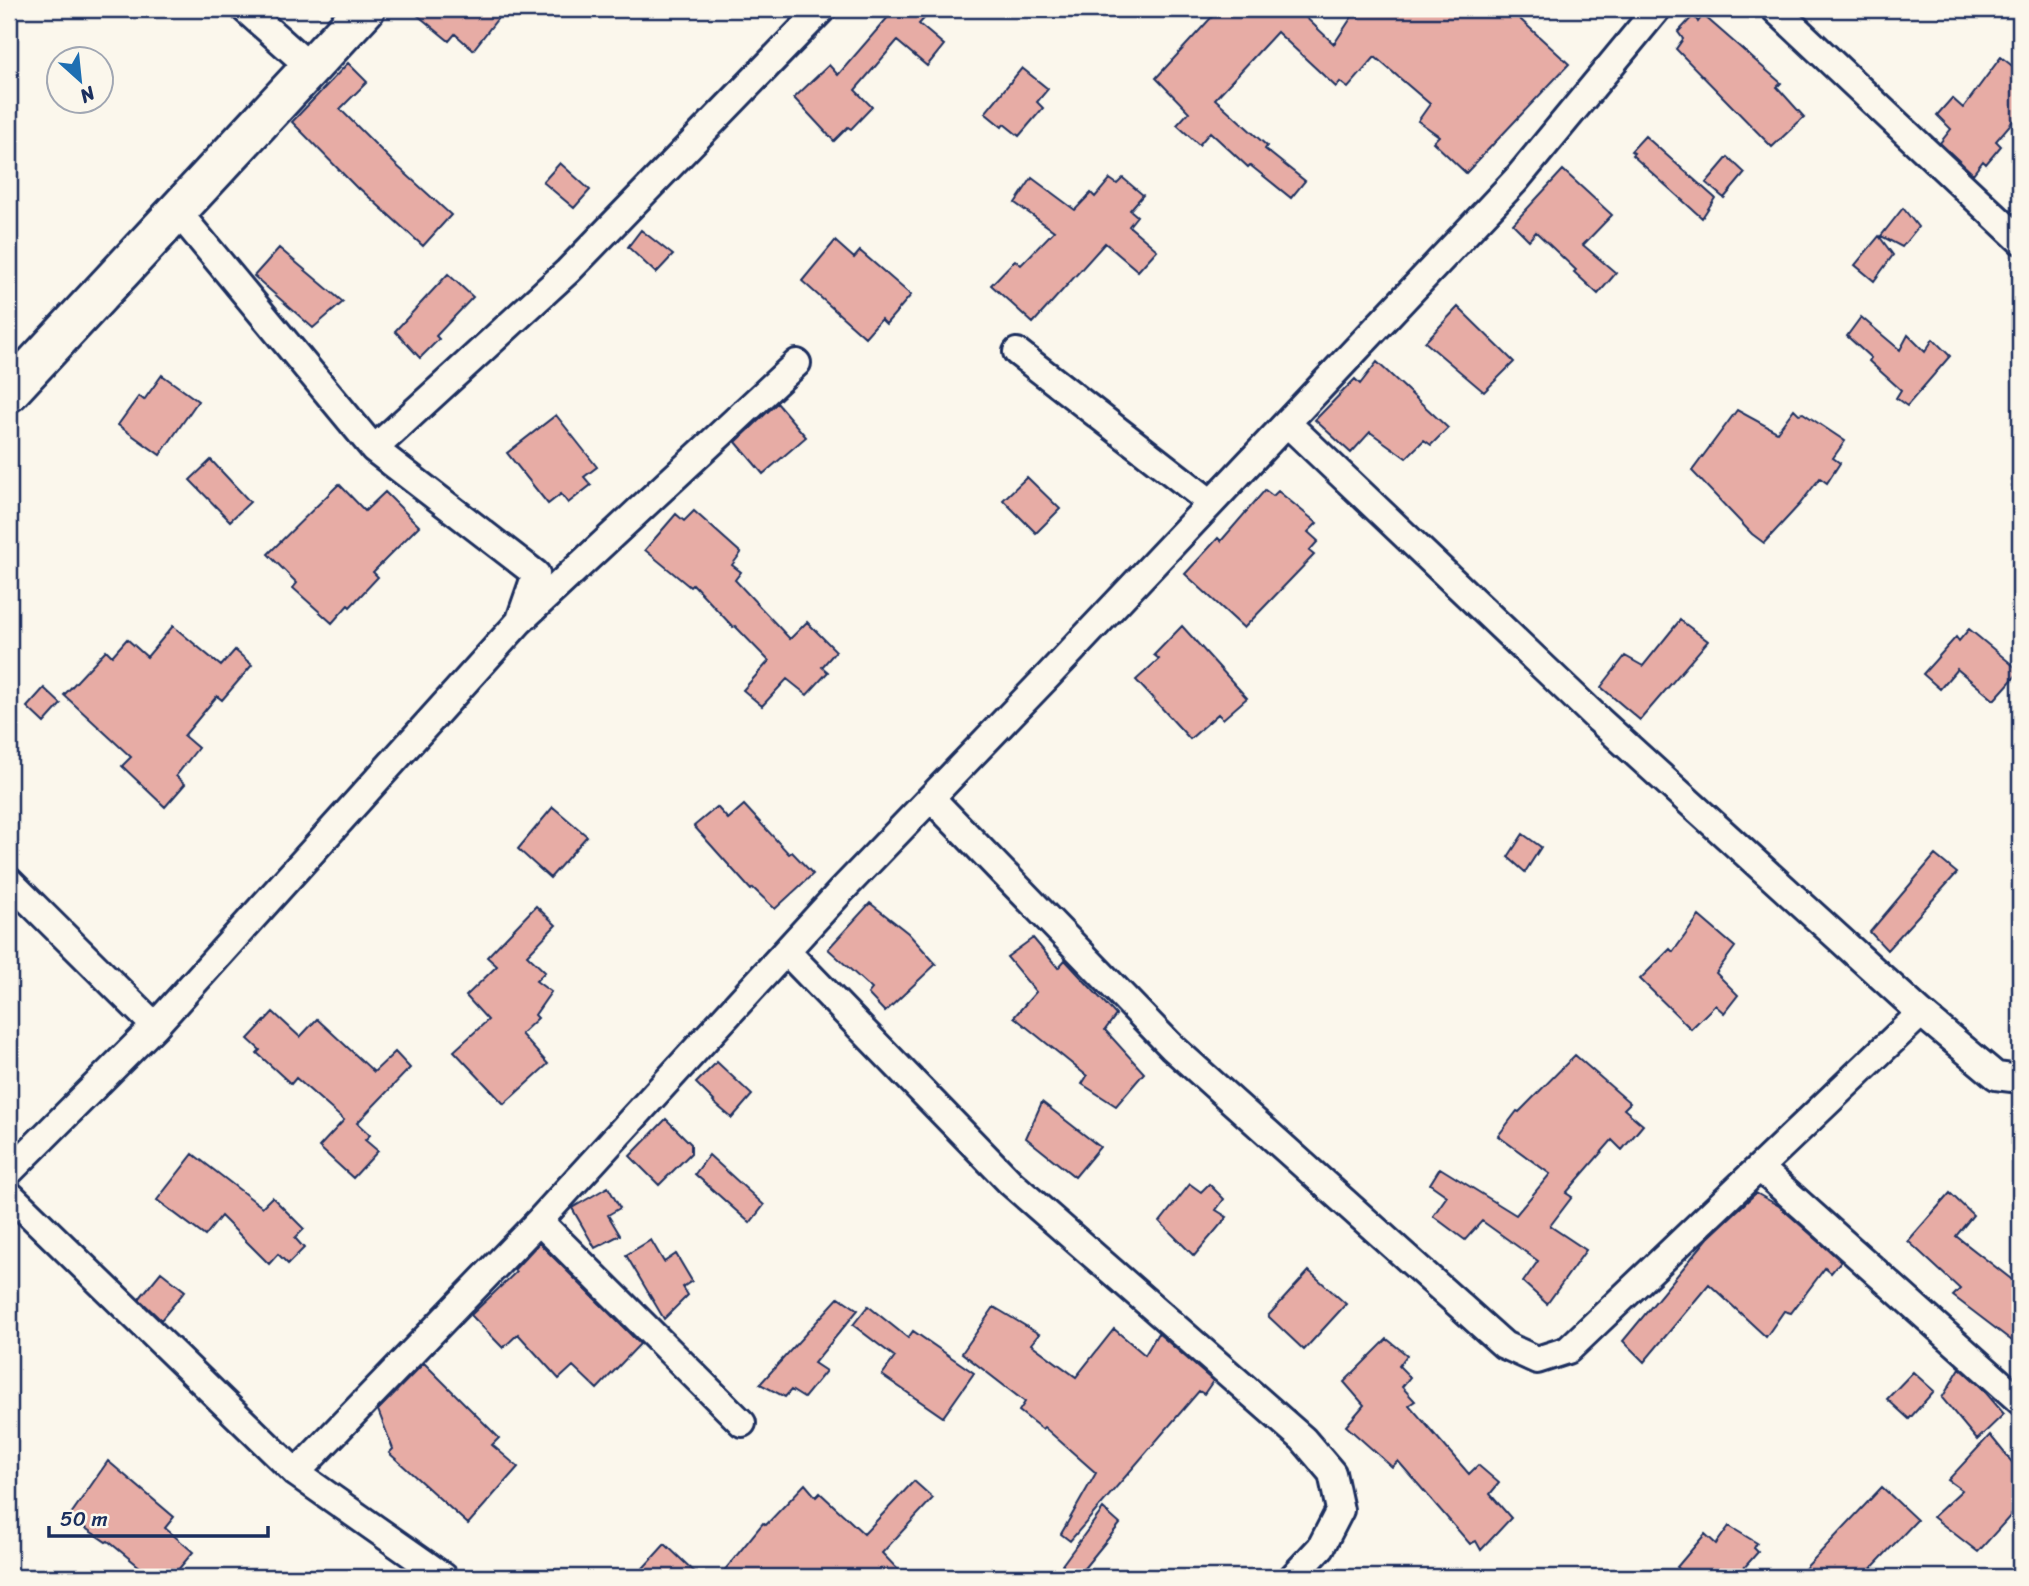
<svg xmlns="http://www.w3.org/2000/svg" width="2029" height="1586" font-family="Sriracha,sans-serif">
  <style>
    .building { fill: #e7aca5; stroke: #1b2f5e; stroke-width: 2 }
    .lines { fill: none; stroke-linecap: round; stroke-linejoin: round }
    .street-casing { stroke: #1b2f5e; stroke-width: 32 }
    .secondary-casing { stroke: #1b2f5e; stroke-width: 44 }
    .street { stroke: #fbf7ec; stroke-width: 26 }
    .secondary { stroke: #fbf7ec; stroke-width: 38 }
  </style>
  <rect width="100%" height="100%" fill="#fbf7ec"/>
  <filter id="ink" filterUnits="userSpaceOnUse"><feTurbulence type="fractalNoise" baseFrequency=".0143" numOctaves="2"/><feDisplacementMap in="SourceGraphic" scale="14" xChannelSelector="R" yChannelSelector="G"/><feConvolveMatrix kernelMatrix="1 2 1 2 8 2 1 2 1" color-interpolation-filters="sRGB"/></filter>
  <g filter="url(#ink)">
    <!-- building -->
    <path class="building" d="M 410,9 L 505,9 L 473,50 L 455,34 L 449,41 Z
      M 895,9 L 933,9 L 919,24 L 944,45 L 927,66 L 897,41 L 855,90 L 872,107 L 851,129 L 848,127 L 834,141 L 794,98 L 829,65 L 838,75 Z
      M 1219,9 L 1299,9 L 1298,10 L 1334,44 L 1357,9 L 1509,9 L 1569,64 L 1466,173 L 1433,142 L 1439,136 L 1418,121 L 1430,104 L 1375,57 L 1348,88 L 1340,82 L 1336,87 L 1277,32 L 1215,99 L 1267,146 L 1265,149 L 1305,181 L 1291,198 L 1250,165 L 1248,167 L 1210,132 L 1199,145 L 1177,125 L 1189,112 L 1156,78 Z
      M 1694,15 L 1698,22 L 1703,15 L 1781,83 L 1777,87 L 1804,117 L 1772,147 L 1676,49 L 1683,39 L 1678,32 Z
      M 2001,57 L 2020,72 L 2020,113 L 1996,141 L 2001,146 L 1986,164 L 1983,161 L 1973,174 L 1940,143 L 1951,129 L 1937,115 L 1952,98 L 1963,108 Z
      M 348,63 L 367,82 L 340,109 L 395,164 L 451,215 L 423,246 L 359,188 L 358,189 L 292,122 Z
      M 1022,68 L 1048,89 L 1037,102 L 1043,108 L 1019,136 L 1004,124 L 1002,127 L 985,113 Z
      M 1645,136 L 1715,198 L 1702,218 L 1632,155 L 1634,153 L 1631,151 Z
      M 1728,157 L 1745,173 L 1724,198 L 1706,183 Z
      M 560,163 L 590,190 L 574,208 L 543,182 Z
      M 1563,170 L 1612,215 L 1583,245 L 1616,273 L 1598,294 L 1574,272 L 1576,270 L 1536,232 L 1529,240 L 1513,224 Z
      M 1032,178 L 1075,210 L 1091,193 L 1095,197 L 1110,179 L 1117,184 L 1123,178 L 1143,195 L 1130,210 L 1137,216 L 1129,226 L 1157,250 L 1138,271 L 1105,243 L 1033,323 L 991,285 L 1015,260 L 1021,265 L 1054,231 L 1015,203 Z
      M 1903,208 L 1918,227 L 1902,247 L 1881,236 Z
      M 641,230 L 673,255 L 656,273 L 628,247 Z
      M 1879,236 L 1893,255 L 1874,281 L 1855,265 Z
      M 835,241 L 854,258 L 860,251 L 911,295 L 886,324 L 881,319 L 865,337 L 802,281 Z
      M 279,248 L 343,302 L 313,328 L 254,276 Z
      M 448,274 L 473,297 L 436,336 L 439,339 L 420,358 L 395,331 Z
      M 1458,307 L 1514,362 L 1484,392 L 1425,342 Z
      M 1861,317 L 1900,350 L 1908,335 L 1925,352 L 1933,339 L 1950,356 L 1907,406 L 1896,398 L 1901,390 L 1869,361 L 1871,358 L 1847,336 Z
      M 1377,362 L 1448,428 L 1431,445 L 1424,440 L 1406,458 L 1370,432 L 1351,453 L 1315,420 L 1355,379 L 1360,384 Z
      M 162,375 L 198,401 L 160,455 L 118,425 L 139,396 L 144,400 Z
      M 777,403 L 806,437 L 763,474 L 736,442 Z
      M 1794,409 L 1799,414 L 1803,413 L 1845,441 L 1833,458 L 1840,463 L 1827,483 L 1820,478 L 1799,505 L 1764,543 L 1752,534 L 1692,471 L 1737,410 L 1777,432 Z
      M 556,415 L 597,467 L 584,477 L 591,485 L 568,503 L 561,494 L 548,504 L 507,453 Z
      M 211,460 L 250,502 L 230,521 L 190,480 Z
      M 1027,477 L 1060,509 L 1036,533 L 1003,500 Z
      M 339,484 L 365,511 L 385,492 L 419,526 L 373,572 L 378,577 L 350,607 L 348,605 L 332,623 L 293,588 L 297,583 L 268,554 Z
      M 1265,490 L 1273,496 L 1278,491 L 1317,523 L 1308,532 L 1318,541 L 1309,551 L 1314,555 L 1244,628 L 1185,574 L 1218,538 L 1221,541 Z
      M 694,511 L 741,553 L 732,565 L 741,572 L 735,580 L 790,639 L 807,622 L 836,651 L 822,667 L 828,672 L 807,695 L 787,679 L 762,706 L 743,690 L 769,661 L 735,626 L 733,627 L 693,584 L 690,587 L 645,550 L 676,514 L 684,521 Z
      M 1680,620 L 1708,641 L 1640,720 L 1601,687 L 1625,656 L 1643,666 Z
      M 173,626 L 221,666 L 235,650 L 252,665 L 222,700 L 217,696 L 184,736 L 198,748 L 176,776 L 185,784 L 165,807 L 122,766 L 131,757 L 64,695 L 106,650 L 112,656 L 127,639 L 147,657 Z
      M 1182,626 L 1247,698 L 1223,719 L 1218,714 L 1190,739 L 1136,680 L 1159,659 L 1154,655 Z
      M 1969,629 L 2020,671 L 1994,700 L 1957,669 L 1940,689 L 1923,674 L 1956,637 L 1959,641 Z
      M 44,688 L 61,704 L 44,723 L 27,707 Z
      M 744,805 L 789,854 L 792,852 L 813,874 L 775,909 L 753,888 L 751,890 L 694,826 L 717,807 L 728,819 Z
      M 553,807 L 587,836 L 550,878 L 518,849 Z
      M 1523,834 L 1541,847 L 1525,872 L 1508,857 Z
      M 1935,855 L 1957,873 L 1887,950 L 1870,932 Z
      M 870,903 L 908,933 L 936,964 L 885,1012 L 868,994 L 872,989 L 828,949 Z
      M 536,906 L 556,925 L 527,955 L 545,972 L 536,981 L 551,992 L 535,1015 L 538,1018 L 521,1034 L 548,1064 L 504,1104 L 454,1051 L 488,1020 L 466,996 L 497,966 L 487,957 Z
      M 1699,916 L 1735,947 L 1716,973 L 1738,995 L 1724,1013 L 1715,1005 L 1691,1029 L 1640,979 L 1670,949 L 1673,952 Z
      M 1033,938 L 1058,968 L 1065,960 L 1116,1015 L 1105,1030 L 1144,1073 L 1116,1106 L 1082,1084 L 1087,1076 L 1014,1017 L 1036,992 L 1007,957 Z
      M 273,1012 L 300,1037 L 317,1019 L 374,1072 L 395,1052 L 410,1068 L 357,1123 L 370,1135 L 365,1140 L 378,1151 L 353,1178 L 319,1147 L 344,1120 L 296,1078 L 291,1084 L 257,1053 L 260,1050 L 248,1039 Z
      M 1575,1055 L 1630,1103 L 1624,1109 L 1643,1125 L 1622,1150 L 1612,1140 L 1566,1193 L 1572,1197 L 1550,1226 L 1586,1250 L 1547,1304 L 1523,1282 L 1538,1261 L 1482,1221 L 1465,1240 L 1433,1216 L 1447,1196 L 1430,1184 L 1440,1168 L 1516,1215 L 1550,1174 L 1498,1136 L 1517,1111 L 1519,1112 Z
      M 717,1062 L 752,1095 L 732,1118 L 713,1102 L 714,1101 L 696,1083 Z
      M 1042,1102 L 1100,1147 L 1075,1177 L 1026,1138 Z
      M 666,1119 L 691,1144 L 691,1153 L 659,1185 L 630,1156 Z
      M 193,1154 L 262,1207 L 272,1197 L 304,1229 L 295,1238 L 304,1248 L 288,1264 L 278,1254 L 269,1264 L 221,1216 L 205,1236 L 157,1200 Z
      M 709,1155 L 764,1205 L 750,1223 L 695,1174 Z
      M 1190,1184 L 1201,1192 L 1209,1184 L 1224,1199 L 1216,1210 L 1227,1217 L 1194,1256 L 1160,1222 Z
      M 608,1187 L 620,1208 L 608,1215 L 620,1235 L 595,1248 L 572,1208 Z
      M 1756,1193 L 1779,1206 L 1841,1261 L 1831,1273 L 1825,1268 L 1791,1313 L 1784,1311 L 1766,1337 L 1709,1284 L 1644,1362 L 1623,1341 L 1708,1238 Z
      M 1950,1193 L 1973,1215 L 1956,1236 L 2020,1286 L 2020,1347 L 1953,1296 L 1960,1289 L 1908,1241 Z
      M 651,1240 L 664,1262 L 676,1254 L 692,1281 L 683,1287 L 688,1295 L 664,1319 L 626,1255 Z
      M 539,1243 L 640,1344 L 597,1389 L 573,1366 L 559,1379 L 518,1334 L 503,1348 L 471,1315 L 516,1272 L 514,1270 Z
      M 1309,1271 L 1346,1304 L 1304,1350 L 1268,1316 Z
      M 161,1272 L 185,1291 L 161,1320 L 139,1299 Z
      M 839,1297 L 858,1310 L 814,1363 L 826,1371 L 804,1398 L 791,1390 L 785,1397 L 760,1384 Z
      M 868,1306 L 908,1338 L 913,1331 L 974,1373 L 943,1417 L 882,1375 L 895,1357 L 853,1325 Z
      M 994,1307 L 1039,1334 L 1031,1344 L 1076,1377 L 1114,1329 L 1145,1355 L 1158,1333 L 1213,1381 L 1204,1394 L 1199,1391 L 1070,1541 L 1061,1534 L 1096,1473 L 1044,1427 L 1042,1429 L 1019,1411 L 1025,1402 L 962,1353 Z
      M 1387,1339 L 1407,1355 L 1399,1366 L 1410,1377 L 1402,1387 L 1415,1401 L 1409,1405 L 1469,1474 L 1478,1465 L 1499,1483 L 1490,1494 L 1511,1518 L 1481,1550 L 1476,1541 L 1470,1544 L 1398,1461 L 1392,1467 L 1346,1426 L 1364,1405 L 1344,1382 Z
      M 424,1363 L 499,1438 L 492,1445 L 518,1467 L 468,1524 L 389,1453 L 393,1449 L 378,1410 Z
      M 1960,1368 L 1981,1387 L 2004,1414 L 1977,1440 L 1942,1398 Z
      M 1913,1372 L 1934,1391 L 1909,1419 L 1887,1399 Z
      M 1990,1435 L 2020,1472 L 2020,1505 L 1978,1552 L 1933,1517 L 1962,1490 L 1948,1480 Z
      M 108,1461 L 174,1517 L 165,1528 L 193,1552 L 172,1577 L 152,1577 L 108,1541 L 106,1542 L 69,1517 Z
      M 914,1481 L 933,1498 L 882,1553 L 905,1577 L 719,1577 L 763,1523 L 766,1525 L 805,1484 L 816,1497 L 820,1493 L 864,1534 Z
      M 1882,1487 L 1917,1520 L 1863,1577 L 1797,1577 Z
      M 1103,1509 L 1120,1524 L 1077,1577 L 1062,1565 Z
      M 1729,1526 L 1757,1543 L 1754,1548 L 1758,1552 L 1736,1577 L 1688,1577 L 1677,1567 L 1705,1534 L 1716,1544 Z
      M 665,1544 L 700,1577 L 635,1577 Z"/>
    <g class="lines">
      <defs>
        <path id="street" d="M 245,9 L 310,67
          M 1775,9 L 2020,240
          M 177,211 L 374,449 L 536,574 L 521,617
          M 1017,352 L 1211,503
          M 1287,423 L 1599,720 L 1921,1013 L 1996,1076 L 2020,1079
          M 374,449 L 568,271 L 822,9
          M 931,798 L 1172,1047 L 1504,1345 L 1537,1360 L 1568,1350 L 1921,1013
          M 9,881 L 155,1026
          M 786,951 L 1011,1183 L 1303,1439 L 1332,1473 L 1340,1510 L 1321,1547 L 1293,1577
          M 1760,1168 L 2020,1401
          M 9,1172 L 155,1026 L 519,622 L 797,363
          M 9,1194 L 296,1473 L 444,1577
          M 539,1221 L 742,1423
          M 296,1473 L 539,1221 L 841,891 L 1047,677 L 1516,180 L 1657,9"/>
        <path id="secondary" d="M 9,392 L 365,9"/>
      </defs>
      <!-- street casing -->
      <use href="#street" class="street-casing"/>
      <!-- secondary casing -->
      <use href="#secondary" class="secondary-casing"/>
      <!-- street -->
      <use href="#street" class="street"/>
      <!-- secondary -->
      <use href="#secondary" class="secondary"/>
    </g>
  </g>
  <!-- margin -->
  <rect width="2029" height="1586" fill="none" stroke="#fbf7ec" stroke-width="35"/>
  <rect x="18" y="18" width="1994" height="1551" fill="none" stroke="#1b2f5e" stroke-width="2.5" filter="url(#ink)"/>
  <!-- north arrow -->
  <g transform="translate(80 80) rotate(153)"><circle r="33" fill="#fbf7ec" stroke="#a1a7b3" stroke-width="2"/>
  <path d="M0-5L12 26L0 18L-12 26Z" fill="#1f6fb2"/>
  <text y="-10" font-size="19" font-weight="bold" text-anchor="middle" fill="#1b2f5e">N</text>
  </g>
  <!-- scale -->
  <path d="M49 1526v10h219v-10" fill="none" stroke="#1b2f5e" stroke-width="3.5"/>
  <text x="60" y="1526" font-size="21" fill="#1b2f5e" stroke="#fbf7ec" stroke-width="5" paint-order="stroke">50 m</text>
</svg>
